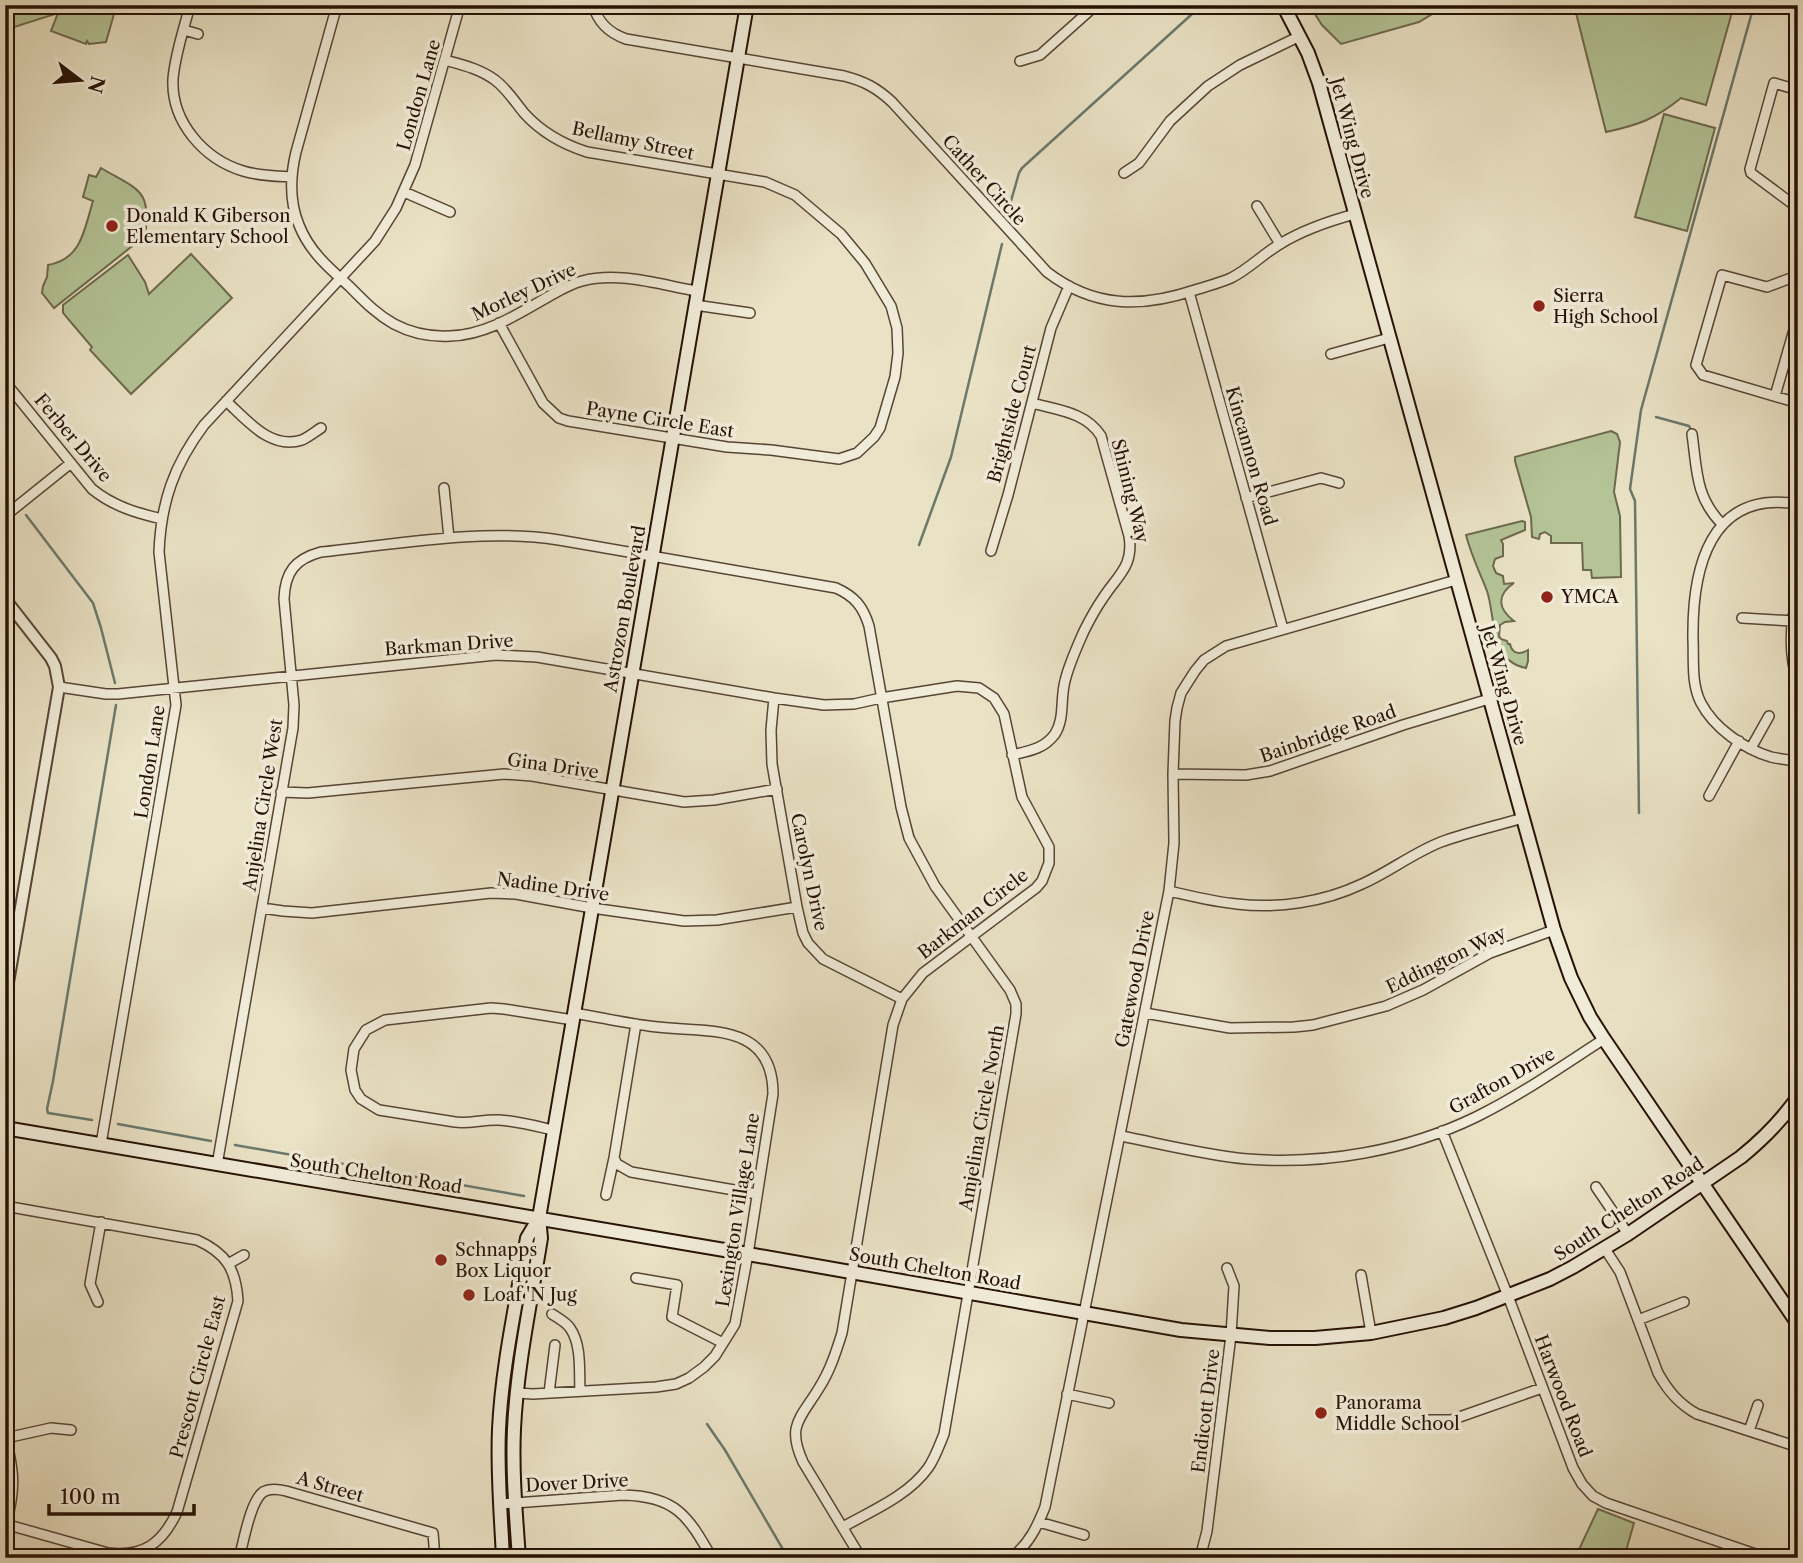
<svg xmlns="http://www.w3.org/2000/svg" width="1803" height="1563" font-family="'Libre Caslon Text',serif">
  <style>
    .green { fill: #b4c497; stroke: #6d6a4e; stroke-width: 2 }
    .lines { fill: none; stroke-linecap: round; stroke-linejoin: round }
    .stream { stroke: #6a796c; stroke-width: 2.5 }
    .minor-casing { stroke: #574535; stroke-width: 12 }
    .tertiary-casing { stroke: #574535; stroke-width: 14 }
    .secondary-casing { stroke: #261105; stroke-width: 16 }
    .minor { stroke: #f1ecd9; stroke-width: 9 }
    .tertiary { stroke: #f1ecd9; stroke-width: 10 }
    .secondary { stroke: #f1ecd9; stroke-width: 12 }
    .poi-dot { fill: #8f2418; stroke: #f1ecd9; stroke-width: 2.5 }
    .labels { text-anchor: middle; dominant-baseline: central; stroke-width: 7; stroke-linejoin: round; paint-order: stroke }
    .street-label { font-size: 18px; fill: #261105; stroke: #f1ecd9 }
    .poi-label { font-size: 18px; fill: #261105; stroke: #f1ecd9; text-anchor: start }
  </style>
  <rect width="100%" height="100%" fill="#eae2c5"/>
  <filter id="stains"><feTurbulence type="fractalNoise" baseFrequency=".00286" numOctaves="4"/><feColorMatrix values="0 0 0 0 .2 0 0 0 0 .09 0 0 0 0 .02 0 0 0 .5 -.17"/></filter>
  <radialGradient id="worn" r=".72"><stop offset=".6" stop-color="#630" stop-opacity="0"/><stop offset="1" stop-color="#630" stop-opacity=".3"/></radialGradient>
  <!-- green -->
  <path class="green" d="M 5,5 L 87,5 L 114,14 L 106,42 L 89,44 L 87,41 L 86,44 L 51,31 L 58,13 L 5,30 Z
    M 1309,5 L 1447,5 L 1419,22 L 1341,44 L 1322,25 Z
    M 1574,5 L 1734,5 L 1706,105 L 1681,98 C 1655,119 1639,125 1606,132 Z
    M 1664,114 L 1715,128 L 1687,231 L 1635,217 Z
    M 101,168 C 138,190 152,189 145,236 L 54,308 L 42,293 L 43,286 L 47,277 L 48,265 C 82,259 84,230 93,201 L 83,197 L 89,175 L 96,177 Z
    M 191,254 L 232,298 L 131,394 L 90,350 L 92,347 L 63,313 L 63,305 L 128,255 L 145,282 L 149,294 Z
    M 1611,431 L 1617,434 L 1620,442 L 1614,492 L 1620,516 L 1621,577 L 1592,578 L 1591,570 L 1583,570 L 1582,543 L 1551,543 L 1551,536 L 1545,532 L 1540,534 L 1539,539 L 1532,537 L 1531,517 L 1515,461 L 1515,457 Z
    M 1522,521 L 1525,522 L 1525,530 L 1501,540 L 1503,544 L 1503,556 L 1495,559 L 1493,566 L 1496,573 L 1503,576 L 1504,584 L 1514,583 C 1496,595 1498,609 1514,621 L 1505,622 L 1500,625 L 1499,636 L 1501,639 L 1507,641 L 1508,644 L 1510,644 C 1512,654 1520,655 1528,650 L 1528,661 L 1526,668 C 1489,661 1496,618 1487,591 C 1480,573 1471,555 1466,535 Z
    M 1598,1509 L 1634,1523 L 1624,1558 L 1575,1558 Z"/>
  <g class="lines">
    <!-- stream -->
    <path class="stream" d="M 1009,208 L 1019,173 L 1022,168 L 1202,5
      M 1656,417 L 1689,426 L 1691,430
      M 5,490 L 10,496
      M 26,515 L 93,603 L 101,628 L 115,683
      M 919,545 L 951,457 L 1002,244
      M 1639,813 L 1635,501 L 1630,489 L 1641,410 L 1754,5
      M 92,1120 L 48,1113 L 47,1109 L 53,1081 L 116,705
      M 118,1124 L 211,1141
      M 235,1145 L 524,1196
      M 707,1424 L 725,1450 L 788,1558"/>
    <defs>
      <path id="minor" d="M 190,5 C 184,29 175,54 173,79 C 171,122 204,159 243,171 C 259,176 276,176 292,177
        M 337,5 L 296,152 C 290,177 289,201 299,225 C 309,251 329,268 349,286 C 363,300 376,314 394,324 C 411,333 431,337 450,336 C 488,335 521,312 553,294 C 562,289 571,284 582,281 C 619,271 661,285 697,291
        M 593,5 C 598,23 609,33 626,39 L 844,76 C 864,81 877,88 892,102 L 1047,272 C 1094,308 1141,308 1195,290 C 1207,286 1220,283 1231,278 C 1249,269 1263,254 1280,244 C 1303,230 1329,221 1355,214
        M 184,30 L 198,34
        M 445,60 C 463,65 480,69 495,80 C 507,89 515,102 524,113 C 542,133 562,144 587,152 L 765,182 L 795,195 L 841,234 L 865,263 L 891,306 L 897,328 L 898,353 L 895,377 L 880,428 L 874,437 L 857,453 L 839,459 L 771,450 L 727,447 L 568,421 L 559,418 L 543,403 L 499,323
        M 1020,61 L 1040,55 L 1096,5
        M 1798,90 L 1774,83 L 1750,169 L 1751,173 L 1798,208
        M 1124,173 L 1139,163 L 1170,121 L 1208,86 L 1240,65 L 1300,36
        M 404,192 L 450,212
        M 1257,206 L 1280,244
        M 1798,277 L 1791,278 L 1767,287 L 1722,275 L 1696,365 L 1703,375 L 1798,403
        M 1189,292 L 1283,629
        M 695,305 L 750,313
        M 1331,354 L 1389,338
        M 5,382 L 92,489 C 113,506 136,513 162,519
        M 1775,396 L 1798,316
        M 226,401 C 247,420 270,450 302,440 C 309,437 316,431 321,428
        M 1692,434 C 1697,469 1695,497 1722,524
        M 444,488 L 449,538
        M 1246,498 L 1321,478 L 1339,483
        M 1798,504 C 1709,489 1692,570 1693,639 C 1694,660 1691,684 1701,703 C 1714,728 1744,749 1771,757 C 1780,759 1789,760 1798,761
        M 5,516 L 71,463
        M 991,551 L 1008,495 L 1051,328 L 1069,286
        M 1798,596 C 1789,624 1789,656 1798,684
        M 1742,618 L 1793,621
        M 59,687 L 106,694 L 118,694 L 496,655 L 537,657 L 774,698 L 824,705 L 854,704 L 881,698 L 957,686 L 979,688 L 994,698 L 1004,714 L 1022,797 L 1049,847 L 1049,863 L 1042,881 L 1036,888 L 923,973 L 902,999 L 893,1025 L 842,1333 C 836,1352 830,1371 819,1388 C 801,1418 786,1425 803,1462 L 861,1558
        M 774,698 L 771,730 L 772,764 L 797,907 L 803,933 L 808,943 L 823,959 L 902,999
        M 1751,748 L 1769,716
        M 1012,755 C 1029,751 1044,749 1055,734 C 1065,718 1060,699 1065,681 C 1069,664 1077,647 1084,631 C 1090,619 1096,608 1103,598 C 1118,575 1134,566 1129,536 L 1101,436 C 1086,412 1057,410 1032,403
        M 1173,774 L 1246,775 L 1270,771 L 1403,725 L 1489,699
        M 281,792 L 308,793 L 504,774 L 532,776 L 684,802 L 714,800 L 777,789
        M 1709,796 L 1739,741
        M 1169,891 C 1191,896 1214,902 1237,904 C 1278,909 1324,902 1362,884 C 1389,872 1413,853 1441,842 C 1468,832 1496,826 1523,818
        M 262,908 L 283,911 L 312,913 L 491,893 L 516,894 L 592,908 L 684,921 L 717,920 L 797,907
        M 1145,1013 L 1230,1028 L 1294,1027 L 1313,1025 L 1386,1006 L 1423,990 L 1490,953 L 1554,930
        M 636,1024 L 614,1158 L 617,1164 L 631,1172 L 757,1194
        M 553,1130 C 536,1126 517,1121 499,1120 C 484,1119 470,1124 455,1122 L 379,1110 L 361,1099 L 355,1090 L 351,1070 L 354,1049 L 366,1030 L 385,1020 L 491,1008 L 504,1009 L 573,1020
        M 1442,1131 L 1508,1296 L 1573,1468 L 1582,1484 L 1593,1496 L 1606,1503 L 1767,1558
        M 1121,1136 C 1162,1144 1205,1155 1247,1159 C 1324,1165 1406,1151 1476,1117 C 1521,1095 1562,1066 1604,1039
        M 101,1144 L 176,705 L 159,552 C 161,502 174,465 204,425 L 375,241 L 396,208 L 415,165 L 460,5
        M 217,1165 L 293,728 L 294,705 L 284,599 C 285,572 295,559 321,552 C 399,544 481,528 559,540 L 836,588 C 854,596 863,606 869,626 L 901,807 L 909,838 L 935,886 L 1010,990 L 1016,1004 L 1016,1014 L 944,1434 C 939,1446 935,1458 928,1468 C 908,1496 871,1511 843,1527
        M 1596,1187 L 1628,1234
        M 606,1195 L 614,1158
        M 5,1206 L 197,1240 C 226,1253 236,1269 238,1301 L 177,1512 C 162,1544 143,1557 108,1553 L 5,1524
        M 1605,1249 L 1620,1272 L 1658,1373 C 1668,1391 1679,1404 1697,1414 L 1798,1447
        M 228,1264 L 244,1255
        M 1361,1275 L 1371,1333
        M 636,1278 L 677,1285 L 672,1317 L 723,1343
        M 98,1302 L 90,1284 L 101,1222
        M 552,1314 C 558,1318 566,1322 570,1328 C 582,1345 579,1372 580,1391
        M 1638,1320 L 1684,1302
        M 517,1393 L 533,1394 L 656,1387 L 676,1384 L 689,1378 L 704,1367 L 715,1356 L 735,1324 L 748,1254 L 773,1094 C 773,1018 700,1034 649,1026 C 624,1023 599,1017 574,1013
        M 549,1393 L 555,1345
        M 1067,1394 L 1109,1403
        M 1429,1420 L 1451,1420 L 1542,1388
        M 1749,1431 L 1758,1405
        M 5,1435 C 14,1471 16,1488 6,1524
        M 6,1438 L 51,1428 L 71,1430
        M 500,1504 L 623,1495 C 676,1496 688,1516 712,1558
        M 1039,1522 L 1084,1535
        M 239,1558 C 244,1541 250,1502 263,1492 C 270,1488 278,1489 286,1491 L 433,1533 L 435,1558
        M 1011,1558 C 1029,1544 1037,1527 1045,1507 L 1169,891 L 1174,843 L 1173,774 L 1175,721 L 1177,708 L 1181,693 L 1195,671 L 1204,660 L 1226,646 L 1456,580
        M 1200,1558 L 1207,1531 L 1231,1335 L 1234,1286 L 1227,1268"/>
      <path id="tertiary" d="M 5,599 L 51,658 L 55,666 L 59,687 L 5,1000"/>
      <path id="secondary" d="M 1283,5 L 1308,53 L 1319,83 L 1554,930 L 1571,978 L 1590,1017 L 1604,1039 L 1798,1324
        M 5,1128 L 748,1254 L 1181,1330 L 1270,1338 L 1315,1338 L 1371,1333 L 1444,1318 L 1476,1308 L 1550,1279 L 1573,1267 L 1628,1234 L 1741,1157 C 1763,1139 1782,1120 1798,1097
        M 503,1558 C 501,1515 497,1472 499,1429 C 502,1365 517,1301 527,1238 L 539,1218
        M 519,1558 C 516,1515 512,1472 514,1429 C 517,1365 531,1301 541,1238 L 539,1218 L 747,5"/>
    </defs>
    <!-- minor casing -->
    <use href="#minor" class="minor-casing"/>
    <!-- tertiary casing -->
    <use href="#tertiary" class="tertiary-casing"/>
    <!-- secondary casing -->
    <use href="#secondary" class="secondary-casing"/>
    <!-- minor -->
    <use href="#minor" class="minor"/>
    <!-- tertiary -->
    <use href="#tertiary" class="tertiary"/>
    <!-- secondary -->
    <use href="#secondary" class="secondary"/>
  </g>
  <!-- markers -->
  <g class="poi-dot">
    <circle cx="112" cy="226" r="7"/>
    <circle cx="1539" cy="306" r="7"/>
    <circle cx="1547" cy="597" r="7"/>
    <circle cx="441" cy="1260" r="7"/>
    <circle cx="469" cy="1295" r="7"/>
    <circle cx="1321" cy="1413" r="7"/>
  </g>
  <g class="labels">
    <!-- street labels -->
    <g class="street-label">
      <text transform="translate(419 95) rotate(-74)">London Lane</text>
      <text transform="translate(1352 138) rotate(75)">Jet Wing Drive</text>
      <text transform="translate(633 141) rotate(12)">Bellamy Street</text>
      <text transform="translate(984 180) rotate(48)">Cather Circle</text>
      <text transform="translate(524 292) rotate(-25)">Morley Drive</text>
      <text transform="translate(1012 414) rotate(-75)">Brightside Court</text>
      <text transform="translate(660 420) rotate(9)">Payne Circle East</text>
      <text transform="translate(73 438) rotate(50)">Ferber Drive</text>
      <text transform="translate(1251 456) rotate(74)">Kincannon Road</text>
      <text transform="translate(1130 491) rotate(76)">Shining Way</text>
      <text transform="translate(625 609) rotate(-80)">Astrozon Boulevard</text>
      <text transform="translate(449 645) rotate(-4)">Barkman Drive</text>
      <text transform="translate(1504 685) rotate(74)">Jet Wing Drive</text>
      <text transform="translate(1328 734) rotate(-19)">Bainbridge Road</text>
      <text transform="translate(150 762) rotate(-81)">London Lane</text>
      <text transform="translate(553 766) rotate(8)">Gina Drive</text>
      <text transform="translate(263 805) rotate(-81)">Anjelina Circle West</text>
      <text transform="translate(809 872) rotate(78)">Carolyn Drive</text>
      <text transform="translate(553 887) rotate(8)">Nadine Drive</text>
      <text transform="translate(973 914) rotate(-38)">Barkman Circle</text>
      <text transform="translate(1446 960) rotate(-26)">Eddington Way</text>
      <text transform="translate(1135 979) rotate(-79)">Gatewood Drive</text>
      <text transform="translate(1502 1081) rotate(-29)">Grafton Drive</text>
      <text transform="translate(982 1118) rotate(-80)">Amjelina Circle North</text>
      <text transform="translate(376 1174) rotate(9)">South Chelton Road</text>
      <text transform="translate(1629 1209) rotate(-33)">South Chelton Road</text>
      <text transform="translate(738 1210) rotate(-81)">Lexington Village Lane</text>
      <text transform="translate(935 1269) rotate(10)">South Chelton Road</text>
      <text transform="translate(198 1377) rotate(-75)">Prescott Circle East</text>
      <text transform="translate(1563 1396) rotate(69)">Harwood Road</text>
      <text transform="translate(1206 1411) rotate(-83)">Endicott Drive</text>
      <text transform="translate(577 1483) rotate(-3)">Dover Drive</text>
      <text transform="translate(330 1487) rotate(16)">A Street</text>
    </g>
    <!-- poi labels -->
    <g class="poi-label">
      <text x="126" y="216">Donald K Giberson<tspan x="126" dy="21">Elementary School</tspan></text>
      <text x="1553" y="296">Sierra<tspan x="1553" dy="21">High School</tspan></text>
      <text x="1561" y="597">YMCA</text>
      <text x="455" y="1250">Schnapps<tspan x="455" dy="21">Box Liquor</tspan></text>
      <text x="483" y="1295">Loaf 'N Jug</text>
      <text x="1335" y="1403">Panorama<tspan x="1335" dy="21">Middle School</tspan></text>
    </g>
  </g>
  <!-- margin -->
  <rect width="1803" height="1563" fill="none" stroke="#eae2c5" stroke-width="28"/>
  <rect x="7" y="7" width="1789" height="1549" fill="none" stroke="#261105" stroke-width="3.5"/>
  <rect x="14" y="14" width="1775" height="1535" fill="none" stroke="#261105" stroke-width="2"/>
  <!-- north arrow -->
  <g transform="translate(80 80) rotate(106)" stroke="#f1ecd9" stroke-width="5" paint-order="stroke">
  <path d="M0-5L12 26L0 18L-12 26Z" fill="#261105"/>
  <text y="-10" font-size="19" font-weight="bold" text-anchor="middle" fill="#261105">N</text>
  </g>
  <!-- scale -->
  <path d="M49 1504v10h145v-10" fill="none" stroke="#261105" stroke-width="3.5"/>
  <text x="60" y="1504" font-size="21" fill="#261105" stroke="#f1ecd9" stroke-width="5" paint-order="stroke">100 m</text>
  <rect width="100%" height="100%" filter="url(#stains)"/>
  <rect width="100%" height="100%" fill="url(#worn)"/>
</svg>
